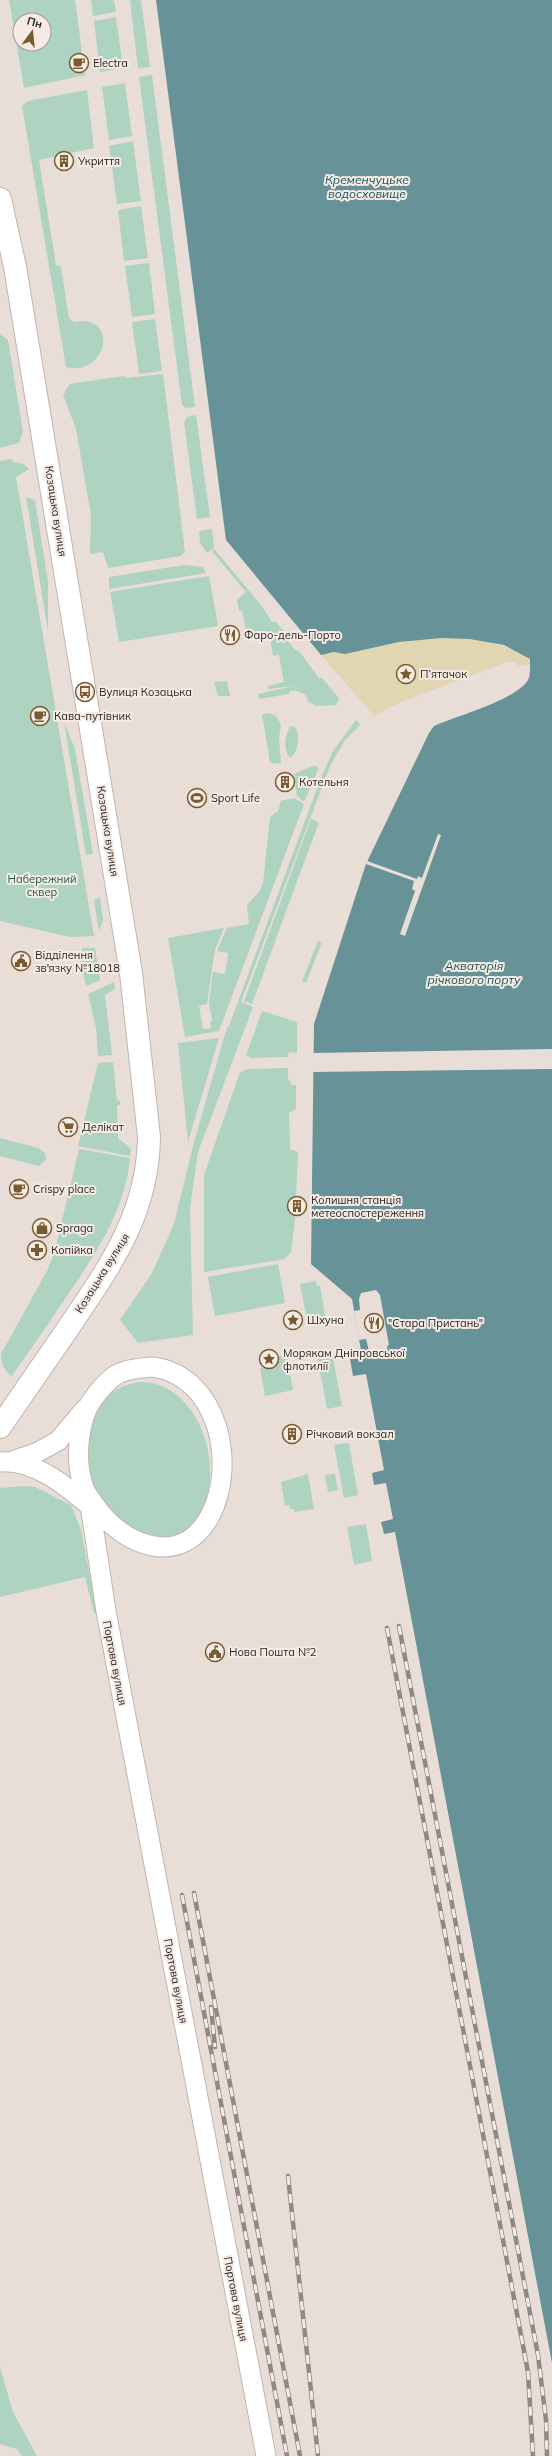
<svg xmlns="http://www.w3.org/2000/svg" width="552" height="2456" font-family="Mulish,sans-serif">
  <style>
    .green { fill: #aed3c0; fill-rule: evenodd }
    .sand { fill: #e0d6b2 }
    .water { fill: #679398 }
    .pier { fill: #e8ded7 }
    .lines { fill: none; stroke-linecap: round; stroke-linejoin: round }
    .minor-casing { stroke: #c0b6af; stroke-width: 21 }
    .major-casing { stroke: #c0b6af; stroke-width: 24 }
    .minor { stroke: #fff; stroke-width: 19 }
    .major { stroke: #fff; stroke-width: 22 }
    .rail-casing { stroke: #908884; stroke-width: 4.5 }
    .rail { stroke: #f5ebe4; stroke-width: 3; stroke-dasharray: 9; stroke-linecap: butt }
    .labels { text-anchor: middle; dominant-baseline: central; stroke-width: 4; stroke-linejoin: round; paint-order: stroke }
    .poi-label { font-size: 11px; fill: #282422; stroke: #f5ebe4; text-anchor: start }
    .street-label { font-size: 11px; fill: #282422; stroke: #f5ebe4 }
    .park-label { font-size: 11px; fill: #1c5c42; stroke: #f5ebe4 }
    .water-label { font-size: 12px; font-style: italic; fill: #14545b; stroke: #f5ebe4 }
  </style>
  <rect width="100%" height="100%" fill="#e8ded7"/>
  <!-- green -->
  <path class="green" d="M 9,0 L 75,0 L 85,75 L 24,88 ZM 20,20 L 44,20 L 44,44 L 20,44 Z
    M 91,0 L 114,0 L 116,12 L 93,16 Z
    M 130,0 L 141,0 L 150,67 L 138,68 Z
    M 116,17 L 123,68 L 100,72 L 94,21 Z
    M 152,75 L 195,407 L 185,408 L 182,405 L 139,77 Z
    M 125,83 L 132,136 L 109,140 L 102,87 Z
    M 87,90 L 94,148 L 39,160 L 56,265 L 61,267 L 69,318 L 74,322 C 122,314 105,378 66,367 L 22,106 L 28,101 Z
    M 133,141 L 141,201 L 117,204 L 109,146 Z
    M 141,206 L 148,258 L 124,261 L 118,210 Z
    M 149,263 L 155,314 L 132,317 L 125,266 Z
    M 155,319 L 162,371 L 139,374 L 132,322 Z
    M 0,334 L 8,340 L 23,432 L 19,443 L 0,448 Z
    M 163,374 L 185,552 L 181,556 L 108,568 L 103,552 L 90,554 L 91,515 L 76,429 L 63,395 L 69,385 L 75,383 L 124,376 L 126,378 Z
    M 196,415 L 210,517 L 197,519 L 184,422 L 187,417 Z
    M 12,459 L 13,462 L 24,464 L 29,469 L 16,477 L 94,936 L 70,937 L 0,921 L 0,461 Z
    M 26,497 L 35,500 L 48,582 L 48,631 Z
    M 212,529 L 214,548 L 207,553 L 200,543 L 199,531 Z
    M 214,549 L 261,605 L 272,622 L 276,622 L 285,633 L 284,636 L 295,650 L 299,651 L 319,678 L 322,678 L 339,698 L 336,705 L 316,706 L 308,701 L 306,695 L 297,691 L 290,691 L 289,694 L 259,699 L 258,694 L 294,686 L 268,689 L 268,686 L 284,682 L 279,655 L 273,656 L 269,633 L 250,636 L 246,630 L 242,611 L 239,611 L 237,600 L 246,592 L 212,551 Z
    M 184,565 L 203,567 L 206,573 L 109,589 L 109,577 Z
    M 209,576 L 218,626 L 119,642 L 110,592 Z
    M 227,681 L 230,696 L 218,696 L 214,682 Z
    M 269,713 L 276,716 L 281,724 L 279,738 L 281,763 L 274,764 L 270,762 L 262,714 Z
    M 356,720 L 360,725 L 345,740 L 330,766 L 241,1002 L 253,1007 L 198,1152 L 190,1208 L 193,1335 L 138,1343 L 120,1320 L 152,1273 L 174,1224 L 193,1146 L 224,1037 L 228,1026 L 232,1028 L 229,1026 L 319,783 L 333,751 Z
    M 64,722 L 75,749 L 93,854 L 86,855 Z
    M 291,726 L 295,727 C 301,735 298,751 291,758 C 282,752 285,733 291,726 Z
    M 313,766 L 317,766 L 318,769 L 305,800 L 303,801 L 297,796 L 294,774 Z
    M 294,798 L 304,804 L 219,1031 L 185,1037 L 168,938 L 224,928 L 215,950 L 207,1004 L 199,1006 L 203,1029 L 211,1028 L 210,1022 L 212,1021 L 209,1002 L 213,972 L 225,974 L 228,953 L 217,951 L 227,928 L 249,924 L 247,905 L 259,892 L 263,883 L 270,817 L 278,811 L 281,801 Z
    M 311,819 L 319,822 L 252,1004 L 244,1001 Z
    M 100,897 L 103,920 L 99,931 L 94,900 Z
    M 318,941 L 322,942 L 306,983 L 302,981 Z
    M 82,948 L 95,948 L 100,980 L 86,986 L 80,959 Z
    M 114,982 L 115,989 L 105,995 L 112,1055 L 98,1056 L 96,1028 L 88,994 Z
    M 262,1011 L 297,1022 L 297,1053 L 289,1052 L 288,1057 L 251,1058 L 246,1055 Z
    M 219,1038 L 188,1142 L 178,1043 Z
    M 113,1062 L 117,1100 L 120,1101 L 120,1105 L 117,1105 L 118,1138 L 131,1149 L 130,1156 L 78,1146 L 98,1063 Z
    M 288,1068 L 288,1079 L 292,1085 L 296,1085 L 296,1109 L 289,1113 L 290,1149 L 298,1152 L 296,1200 L 290,1202 L 289,1208 L 296,1211 L 291,1252 L 285,1259 L 204,1272 L 204,1175 L 240,1072 L 248,1069 Z
    M 0,1138 L 38,1148 L 45,1153 L 46,1159 L 39,1166 L 0,1156 Z
    M 79,1149 L 130,1158 C 125,1210 98,1250 69,1293 C 50,1321 31,1349 12,1376 C 4,1371 2,1364 1,1354 L 47,1271 L 54,1254 Z
    M 278,1264 L 285,1303 L 215,1316 L 208,1277 Z
    M 316,1281 L 317,1286 L 320,1286 L 326,1321 L 308,1325 L 300,1284 Z
    M 332,1352 L 342,1406 L 327,1409 L 317,1355 Z
    M 286,1353 L 293,1390 L 265,1396 L 260,1368 L 264,1367 L 264,1362 L 268,1361 L 267,1357 L 281,1356 L 282,1354 Z
    M 140,1382 C 211,1382 237,1507 176,1535 C 165,1539 154,1538 143,1538 C 131,1528 109,1515 100,1503 C 80,1475 84,1418 109,1395 C 118,1387 128,1384 140,1382 Z
    M 349,1443 L 358,1495 L 344,1498 L 334,1445 Z
    M 308,1474 L 314,1509 L 294,1512 L 294,1509 L 290,1509 L 289,1505 L 285,1506 L 281,1482 Z
    M 335,1474 L 338,1490 L 328,1492 L 325,1475 Z
    M 25,1486 L 35,1487 L 71,1505 L 81,1530 L 97,1613 L 94,1613 L 85,1577 L 0,1597 L 0,1488 Z
    M 366,1524 L 372,1561 L 354,1565 L 347,1527 Z
    M 0,2367 L 13,2412 L 37,2456 L 22,2456 L 17,2449 L 0,2444 Z"/>
  <!-- sand -->
  <path class="sand" d="M 442,638 C 474,639 503,642 530,659 L 530,664 L 519,666 L 514,662 L 507,662 L 401,702 L 374,716 L 321,655 L 334,652 L 345,654 L 399,642 Z"/>
  <!-- water -->
  <path class="water" d="M 156,0 L 552,0 L 552,2363 L 395,1532 L 384,1534 L 381,1522 L 393,1519 L 386,1483 L 374,1485 L 372,1473 L 384,1470 L 366,1374 L 353,1376 L 350,1359 L 362,1356 L 352,1299 L 311,1264 L 314,1024 L 366,864 L 429,733 L 434,726 C 457,716 516,700 528,680 C 531,675 530,665 530,659 L 504,645 L 469,639 L 442,638 L 399,642 L 345,654 L 334,652 L 321,655 L 226,540 Z"/>
  <!-- pier -->
  <path class="pier" d="M 438,834 L 441,835 L 405,936 L 400,934 L 415,891 L 412,889 L 414,881 L 366,864 L 367,861 L 417,879 L 418,876 L 422,878 Z
    M 552,1049 L 552,1069 L 312,1072 L 311,1053 Z
    M 376,1290 L 380,1295 L 389,1345 L 387,1346 L 388,1352 L 370,1355 L 366,1339 L 359,1340 L 354,1311 L 360,1310 L 359,1299 L 361,1293 Z"/>
  <g class="lines">
    <defs>
      <path id="minor" d="M 153,1367 C 219,1376 237,1465 210,1516 C 181,1570 121,1545 94,1504 C 91,1499 86,1494 84,1488 C 78,1471 77,1454 80,1435 C 82,1422 85,1409 93,1399 C 112,1373 120,1369 153,1367 Z
        M 15,1460 L 36,1453 L 58,1441 L 84,1410
        M 0,1462 C 34,1459 66,1486 91,1507
        M 90,1505 L 106,1611 L 266,2456"/>
      <path id="major" d="M 0,199 L 15,267 L 131,973 L 149,1137 C 148,1214 110,1266 69,1327 C 46,1360 23,1394 0,1427"/>
    </defs>
    <!-- minor casing -->
    <use href="#minor" class="minor-casing"/>
    <!-- major casing -->
    <use href="#major" class="major-casing"/>
    <!-- minor -->
    <use href="#minor" class="minor"/>
    <!-- major -->
    <use href="#major" class="major"/>
    <defs>
      <path id="rail" d="M 399,1626 L 538,2355 L 546,2420 L 547,2456
        M 387,1628 L 528,2372 L 533,2456
        M 194,1893 L 300,2456
        M 182,1895 L 287,2456
        M 211,2007 L 215,2047
        M 288,2176 L 318,2456"/>
    </defs>
    <!-- rail casing -->
    <use href="#rail" class="rail-casing"/>
    <!-- rail -->
    <use href="#rail" class="rail"/>
  </g>
  <!-- icons -->
  <defs>
    <symbol id="cafe-ring" viewBox="-11 -11 22 22"><circle r="9.5" fill="#f5ebe4" stroke="#785c2f" stroke-width="1.5"/><path d="M-5.5-4.5H6V0H3Q3 3.5 0 3.5H-2.5Q-5.5 3.5-5.5 0ZM3-3.2v2h1.7v-2ZM-6 4.5H4V6H-6Z" fill="#785c2f"/></symbol>
    <symbol id="building-ring" viewBox="-11 -11 22 22"><circle r="9.5" fill="#f5ebe4" stroke="#785c2f" stroke-width="1.5"/><path d="M-4-6H4V6H1V3H-1V6H-4ZM-2.5-4.3h1.7v1.8h-1.7ZM.8-4.3h1.7v1.8H.8ZM-2.5-1h1.7V.8h-1.7ZM.8-1h1.7V.8H.8Z" fill="#785c2f"/></symbol>
    <symbol id="restaurant-ring" viewBox="-11 -11 22 22"><circle r="9.5" fill="#f5ebe4" stroke="#785c2f" stroke-width="1.5"/><path d="M-5-6h1v4h1v-4h1v4h1v-4h1v5L-1.5 .5V6h-2V.5L-5-1ZM5-6V6H3V1.5H1.5Q1.5-4 5-6Z" fill="#785c2f"/></symbol>
    <symbol id="sight-ring" viewBox="-11 -11 22 22"><circle r="9.5" fill="#f5ebe4" stroke="#785c2f" stroke-width="1.5"/><path d="M0-6L1.8-2.2L6-1.7L2.9 1.2L3.7 5.4L0 3.3L-3.7 5.4L-2.9 1.2L-6-1.7L-1.8-2.2Z" fill="#785c2f"/></symbol>
    <symbol id="bus-ring" viewBox="-11 -11 22 22"><circle r="9.5" fill="#f5ebe4" stroke="#785c2f" stroke-width="1.5"/><path d="M-5-6H5V4H4V6H2V4H-2V6H-4V4H-5ZM-3.5-4V0h7V-4ZM-3.5 1.2v1.5H-2V1.2ZM2 1.2v1.5H3.5V1.2Z" fill="#785c2f"/></symbol>
    <symbol id="stadium-ring" viewBox="-11 -11 22 22"><circle r="9.5" fill="#f5ebe4" stroke="#785c2f" stroke-width="1.5"/><path d="M0-5a6.5 5 0 1 0 0 10a6.5 5 0 1 0 0-10ZM-3.5-1.8h7v3.6h-7Z" fill="#785c2f"/></symbol>
    <symbol id="civic-ring" viewBox="-11 -11 22 22"><circle r="9.5" fill="#f5ebe4" stroke="#785c2f" stroke-width="1.5"/><path d="M-.6-6.5H3V-4.5H.6V-3L4-1V1h2V6H-6V1h2V-1L-.6-3ZM-1.2 2.5V6h2.4V2.5Z" fill="#785c2f"/></symbol>
    <symbol id="supermarket-ring" viewBox="-11 -11 22 22"><circle r="9.5" fill="#f5ebe4" stroke="#785c2f" stroke-width="1.5"/><path d="M-6-5.5h2.5l.6 2H6L4.5 2H-2.5L-4.4-4H-6ZM-1.5 3.2a1.3 1.3 0 1 0 .1 0ZM3 3.2a1.3 1.3 0 1 0 .1 0Z" fill="#785c2f"/></symbol>
    <symbol id="shop-ring" viewBox="-11 -11 22 22"><circle r="9.5" fill="#f5ebe4" stroke="#785c2f" stroke-width="1.5"/><path d="M-5-2.5h2.3a2.7 3.5 0 0 1 5.4 0H5L5.5 6h-11ZM-1.5-2.5h3a1.5 2.3 0 0 0-3 0Z" fill="#785c2f"/></symbol>
    <symbol id="pharmacy-ring" viewBox="-11 -11 22 22"><circle r="9.5" fill="#f5ebe4" stroke="#785c2f" stroke-width="1.5"/><path d="M-2-6h4v4h4v4h-4v4h-4v-4h-4v-4h4Z" fill="#785c2f"/></symbol>
  </defs>
  <g fill-rule="evenodd">
    <use href="#cafe-ring" x="68" y="52" width="22" height="22"/>
    <use href="#building-ring" x="53" y="150" width="22" height="22"/>
    <use href="#restaurant-ring" x="219" y="624" width="22" height="22"/>
    <use href="#sight-ring" x="395" y="663" width="22" height="22"/>
    <use href="#bus-ring" x="74" y="681" width="22" height="22"/>
    <use href="#cafe-ring" x="29" y="705" width="22" height="22"/>
    <use href="#building-ring" x="274" y="771" width="22" height="22"/>
    <use href="#stadium-ring" x="186" y="787" width="22" height="22"/>
    <use href="#civic-ring" x="10" y="950" width="22" height="22"/>
    <use href="#supermarket-ring" x="57" y="1116" width="22" height="22"/>
    <use href="#cafe-ring" x="8" y="1178" width="22" height="22"/>
    <use href="#building-ring" x="286" y="1195" width="22" height="22"/>
    <use href="#shop-ring" x="31" y="1217" width="22" height="22"/>
    <use href="#pharmacy-ring" x="26" y="1239" width="22" height="22"/>
    <use href="#sight-ring" x="282" y="1309" width="22" height="22"/>
    <use href="#restaurant-ring" x="363" y="1312" width="22" height="22"/>
    <use href="#sight-ring" x="258" y="1348" width="22" height="22"/>
    <use href="#building-ring" x="281" y="1423" width="22" height="22"/>
    <use href="#civic-ring" x="204" y="1641" width="22" height="22"/>
  </g>
  <g class="labels">
    <!-- poi labels -->
    <g class="poi-label">
      <text x="93" y="63">Electra</text>
      <text x="78" y="161">Укриття</text>
      <text x="244" y="635">Фаро-дель-Порто</text>
      <text x="420" y="674">П’ятачок</text>
      <text x="99" y="692">Вулиця Козацька</text>
      <text x="54" y="716">Кава-путівник</text>
      <text x="299" y="782">Котельня</text>
      <text x="211" y="798">Sport Life</text>
      <text x="35" y="955">Відділення<tspan x="35" dy="13">зв'язку №18018</tspan></text>
      <text x="82" y="1127">Делікат</text>
      <text x="33" y="1189">Crispy place</text>
      <text x="311" y="1200">Колишня станція<tspan x="311" dy="13">метеоспостереження</tspan></text>
      <text x="56" y="1228">Spraga</text>
      <text x="51" y="1250">Копійка</text>
      <text x="307" y="1320">Шхуна</text>
      <text x="388" y="1323">"Стара Пристань"</text>
      <text x="283" y="1353">Морякам Дніпровської<tspan x="283" dy="13">флотилії</tspan></text>
      <text x="306" y="1434">Річковий вокзал</text>
      <text x="229" y="1652">Нова Пошта №2</text>
    </g>
    <!-- street labels -->
    <g class="street-label">
      <text transform="translate(56 511) rotate(81)">Козацька вулиця</text>
      <text transform="translate(108 831) rotate(81)">Козацька вулиця</text>
      <text transform="translate(102 1273) rotate(-58)">Козацька вулиця</text>
      <text transform="translate(115 1663) rotate(79)">Портова вулиця</text>
      <text transform="translate(176 1981) rotate(79)">Портова вулиця</text>
      <text transform="translate(236 2299) rotate(79)">Портова вулиця</text>
    </g>
    <!-- park labels -->
    <g class="park-label">
      <text x="42" y="879">Набережний<tspan x="42" dy="13">сквер</tspan></text>
    </g>
    <!-- water labels -->
    <g class="water-label">
      <text x="367" y="179">Кременчуцьке<tspan x="367" dy="14">водосховище</tspan></text>
      <text x="474" y="965">Акваторія<tspan x="474" dy="14">річкового порту</tspan></text>
    </g>
  </g>
  <!-- north arrow -->
  <g transform="translate(32 32) rotate(15)"><circle r="19" fill="#f5ebe4" stroke="#a39b96"/>
  <path d="M0-3L7 15L0 10L-7 15Z" fill="#785c2f"/>
  <text y="-6" font-size="11" font-weight="bold" text-anchor="middle" fill="#282422">Пн</text>
  </g>
</svg>
